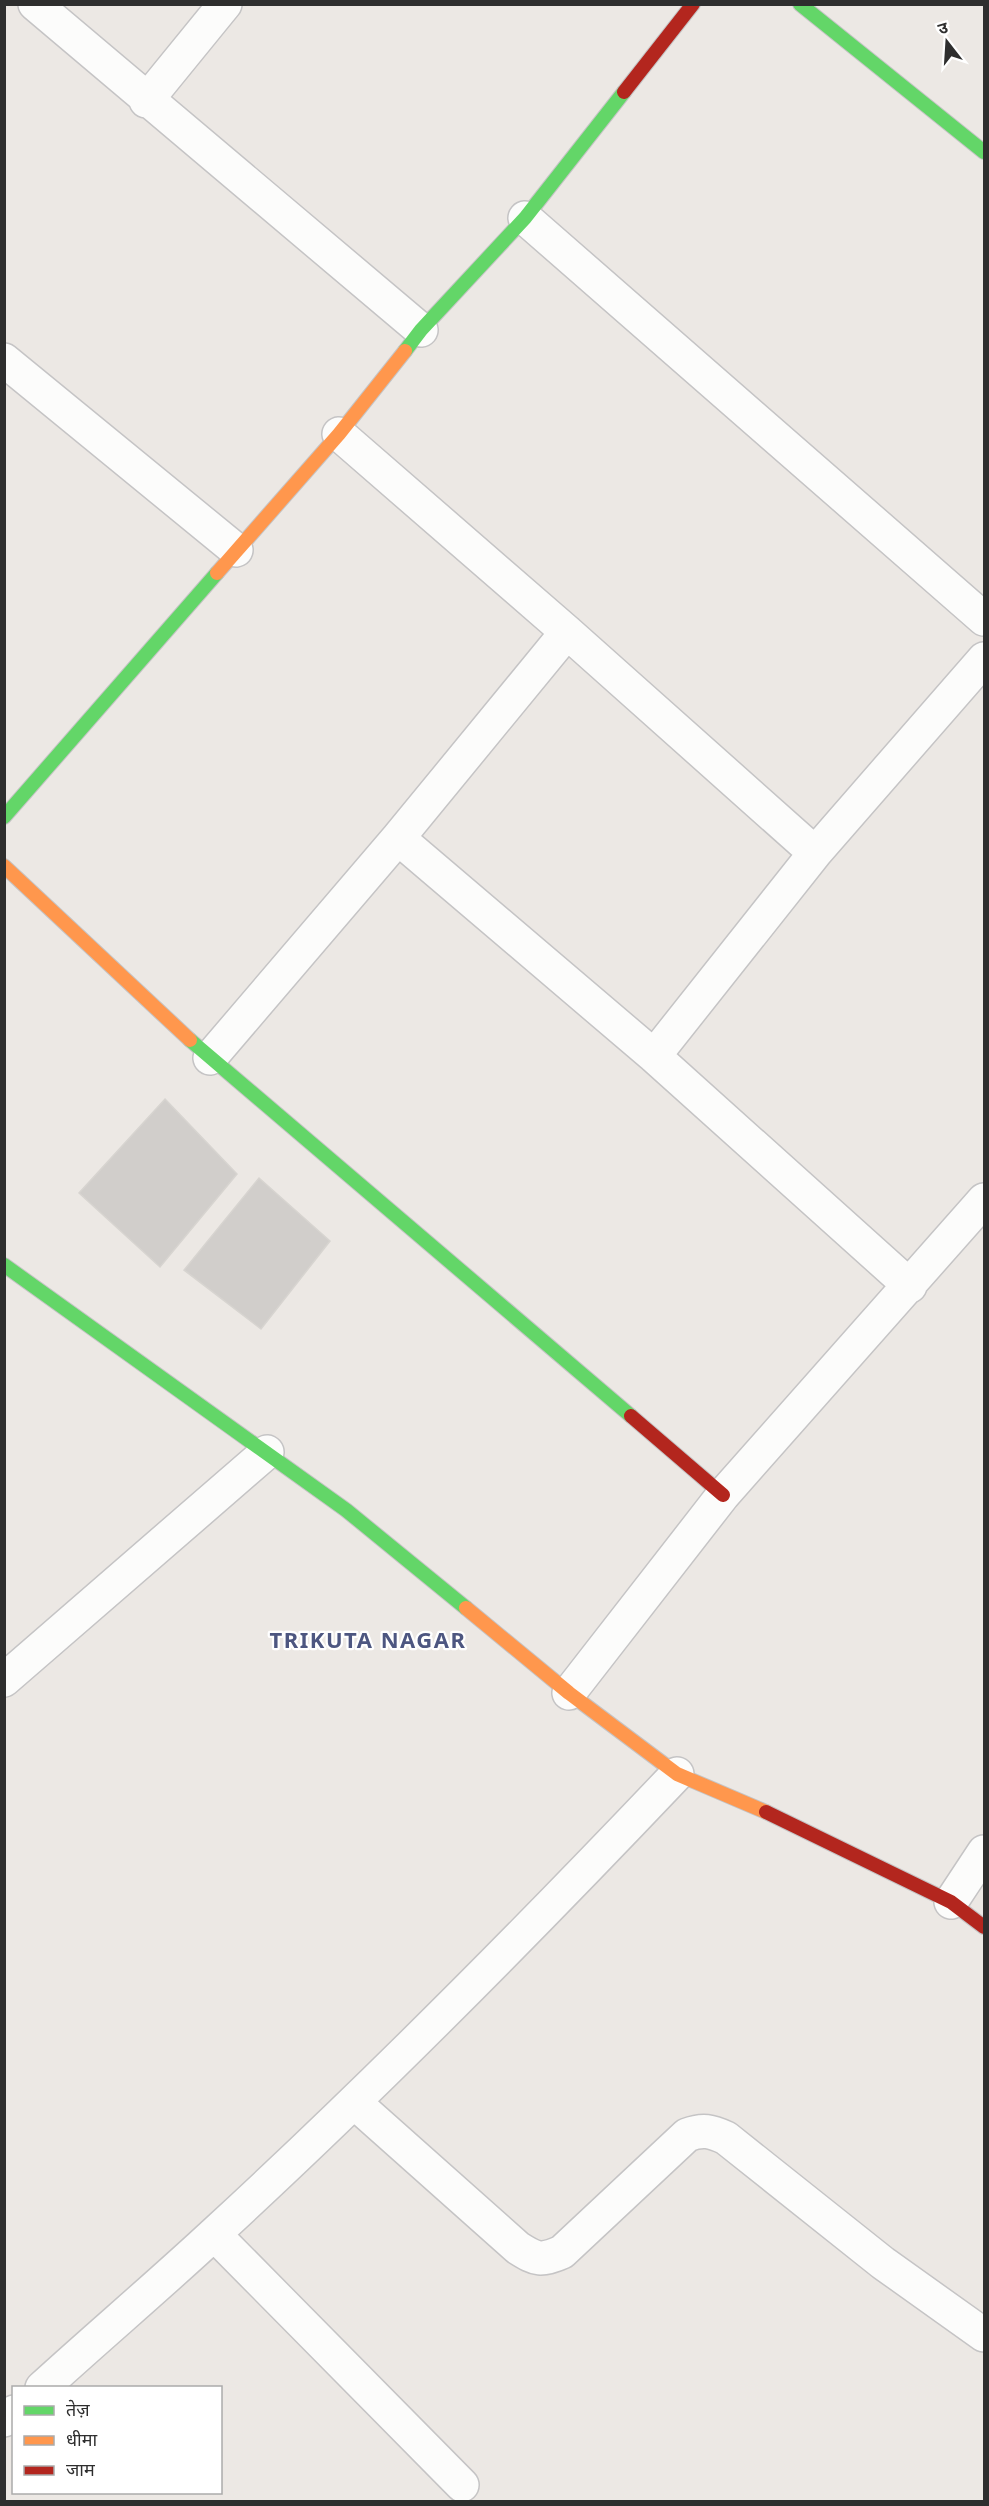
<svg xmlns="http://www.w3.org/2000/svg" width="989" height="2506" font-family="'Noto Sans','Noto Sans Devanagari',sans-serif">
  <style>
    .building { fill: #d1cecb; stroke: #d7d4d0; stroke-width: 1.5 }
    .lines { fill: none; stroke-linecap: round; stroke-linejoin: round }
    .street-casing { stroke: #c5c4c5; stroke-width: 36 }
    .fast-casing { stroke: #c5c4c5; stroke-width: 16 }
    .slow-casing { stroke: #c5c4c5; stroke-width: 16 }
    .jam-casing { stroke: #c5c4c5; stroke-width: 16 }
    .street { stroke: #fcfcfb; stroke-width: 33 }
    .fast { stroke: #63d668; stroke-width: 14 }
    .slow { stroke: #ff974d; stroke-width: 14 }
    .jam { stroke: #b3261e; stroke-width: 14 }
    .labels { text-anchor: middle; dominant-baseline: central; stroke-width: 4.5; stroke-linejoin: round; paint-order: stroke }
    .district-label { font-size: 22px; font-weight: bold; letter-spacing: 1.5px; fill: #4d5680; stroke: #fff }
  </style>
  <rect width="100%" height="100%" fill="#ece8e4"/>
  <!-- building -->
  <path class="building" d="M 165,1099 L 237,1174 L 160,1267 L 79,1193 Z
    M 259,1178 L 330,1241 L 261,1329 L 184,1270 Z"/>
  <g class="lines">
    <defs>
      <path id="street" d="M 35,4 L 421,330
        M 146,101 L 225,4
        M 525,218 L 984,619
        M 4,360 L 236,550
        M 339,434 L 567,632 L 815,853
        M 398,838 L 654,1056 L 910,1286
        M 654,1056 L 815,853 L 984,659
        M 210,1058 L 398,838 L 567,632
        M 4,1680 L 267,1452
        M 569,1693 L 723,1495 L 984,1200
        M 951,1902 L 984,1852
        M 354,2102 L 518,2248 C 537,2260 541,2261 562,2252 L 687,2135 C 703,2129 711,2131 726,2138 L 883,2263 L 984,2335
        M 214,2234 L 462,2485
        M 42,2388 C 99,2336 158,2286 214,2234 C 374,2087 527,1932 677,1774
        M 4,2420 L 14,2412"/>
      <path id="fast" d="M 800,4 L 984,152
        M 405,351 L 421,330 L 525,218 L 624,92
        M 4,817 L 217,573
        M 190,1040 L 631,1416
        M 4,1265 L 346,1510 L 466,1608"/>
      <path id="slow" d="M 217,573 L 339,434 L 405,351
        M 4,866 L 190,1040
        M 466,1608 L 569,1693 L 677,1774 L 766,1812"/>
      <path id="jam" d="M 624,92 L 693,4
        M 631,1416 L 723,1495
        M 766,1812 L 951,1902 L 984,1927"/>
    </defs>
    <!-- street casing -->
    <use href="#street" class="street-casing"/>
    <!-- fast casing -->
    <use href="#fast" class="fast-casing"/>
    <!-- slow casing -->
    <use href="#slow" class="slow-casing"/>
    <!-- jam casing -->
    <use href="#jam" class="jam-casing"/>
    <!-- street -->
    <use href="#street" class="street"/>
    <!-- fast -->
    <use href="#fast" class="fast"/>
    <!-- slow -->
    <use href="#slow" class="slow"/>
    <!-- jam -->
    <use href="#jam" class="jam"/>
  </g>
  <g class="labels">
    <!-- district labels -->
    <g class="district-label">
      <text x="368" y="1639">TRIKUTA NAGAR</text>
    </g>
  </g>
  <!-- border -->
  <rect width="989" height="2506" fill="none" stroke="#2e2e2e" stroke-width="12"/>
  <!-- legend -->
  <rect x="12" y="2386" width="210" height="108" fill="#ffffff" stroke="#ababab" stroke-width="1.5"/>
  <rect x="24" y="2406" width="30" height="9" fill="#63d668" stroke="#ababab" stroke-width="1.5"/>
  <text x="66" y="2416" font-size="18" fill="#2e2e2e">तेज़</text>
  <rect x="24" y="2436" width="30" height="9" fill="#ff974d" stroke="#ababab" stroke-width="1.5"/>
  <text x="66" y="2446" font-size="18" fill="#2e2e2e">धीमा</text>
  <rect x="24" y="2466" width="30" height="9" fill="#b3261e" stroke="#ababab" stroke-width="1.5"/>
  <text x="66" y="2476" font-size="18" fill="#2e2e2e">जाम</text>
  <!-- north arrow -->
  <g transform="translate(947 42) rotate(343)" stroke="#ffffff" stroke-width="4.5" paint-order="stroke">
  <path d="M0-4.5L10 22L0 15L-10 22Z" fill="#2e2e2e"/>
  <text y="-9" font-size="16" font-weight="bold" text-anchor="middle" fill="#2e2e2e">उ</text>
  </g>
</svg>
